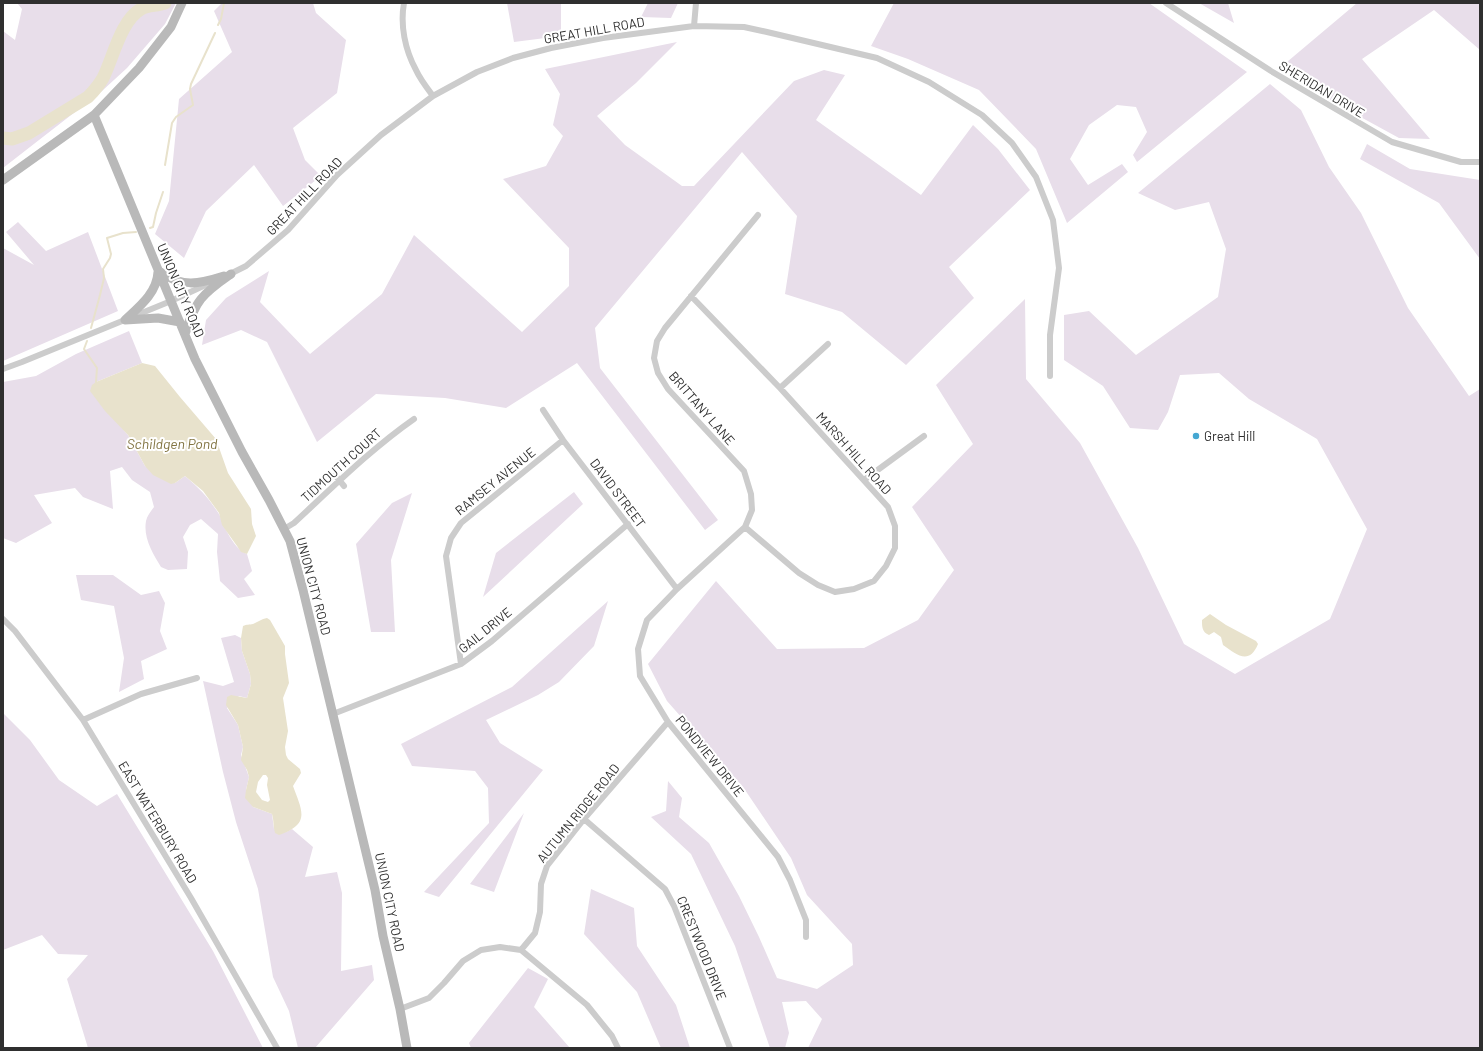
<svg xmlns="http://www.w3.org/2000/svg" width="1483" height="1051" font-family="Barlow,sans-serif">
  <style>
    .green { fill: #e8deea }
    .water { fill: #e8e2cc; fill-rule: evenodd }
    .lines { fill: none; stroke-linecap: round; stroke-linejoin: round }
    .stream { stroke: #e8e2cc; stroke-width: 2 }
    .river { stroke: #e8e2cc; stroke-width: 13 }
    .street { stroke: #ccc; stroke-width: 6 }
    .secondary { stroke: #b9b9b9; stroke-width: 9 }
    .poi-dot { fill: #44a7d2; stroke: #fff; stroke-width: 1.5 }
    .labels { text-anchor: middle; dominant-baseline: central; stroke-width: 4; stroke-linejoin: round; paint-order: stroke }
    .street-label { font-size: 13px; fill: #2f2f2f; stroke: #fff }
    .poi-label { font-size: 13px; fill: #2f2f2f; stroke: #fff; text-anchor: start }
    .water-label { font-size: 14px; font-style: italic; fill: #827442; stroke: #fff }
  </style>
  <rect width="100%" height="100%" fill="#fff"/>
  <!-- green -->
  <path class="green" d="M 17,3 L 176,3 L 165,24 L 127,68 L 102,91 L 3,168 L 3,31 L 15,40 L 22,9 Z
    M 222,3 L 313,3 L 316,13 L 346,40 L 337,93 L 293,128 L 305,160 L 321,176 L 283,206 L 254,165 L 206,211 L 184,258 L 155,234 L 169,201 L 179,99 L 232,52 L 214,11 Z
    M 507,3 L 561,3 L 561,36 L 514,42 Z
    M 648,3 L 678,3 L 671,18 L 641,17 Z
    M 894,3 L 1149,3 L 1247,72 L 1137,162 L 1133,155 L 1147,132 L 1136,107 L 1117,105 L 1089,125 L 1070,159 L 1088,185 L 1122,164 L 1128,172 L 1067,223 L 1036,149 L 979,90 L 908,59 L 871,46 Z
    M 1199,3 L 1228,3 L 1234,23 Z
    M 1357,3 L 1480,3 L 1480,50 L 1434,10 L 1362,59 L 1430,139 L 1399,138 L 1335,103 L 1281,67 Z
    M 677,42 L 636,83 L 597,116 L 625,145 L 682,186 L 694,186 L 794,81 L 824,70 L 845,75 L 816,120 L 921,195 L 973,125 L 998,149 L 1030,190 L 949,267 L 974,298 L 906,365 L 842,312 L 785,294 L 797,216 L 742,152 L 595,328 L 600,368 L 718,520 L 705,530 L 577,363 L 506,408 L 445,398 L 376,394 L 317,442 L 267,342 L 241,330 L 202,345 L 206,320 L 226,298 L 269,271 L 260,302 L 310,354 L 382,294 L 414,235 L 522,332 L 569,286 L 569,248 L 503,179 L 546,166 L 563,136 L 553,125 L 560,94 L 545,69 Z
    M 1270,84 L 1301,110 L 1329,167 L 1361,213 L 1408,308 L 1469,396 L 1480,389 L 1480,1048 L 808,1048 L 822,1019 L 806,1001 L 782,1002 L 789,1033 L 785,1048 L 770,1048 L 735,946 L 691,854 L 651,817 L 666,811 L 668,781 L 682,798 L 679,817 L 709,843 L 739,896 L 759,937 L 777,978 L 817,989 L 853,965 L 852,944 L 807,895 L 791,858 L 743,787 L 667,701 L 648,664 L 716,581 L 777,649 L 864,648 L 918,620 L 954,570 L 912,507 L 973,444 L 936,385 L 1025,299 L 1026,379 L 1080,443 L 1138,548 L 1184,644 L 1235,674 L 1330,619 L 1367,529 L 1317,439 L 1249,399 L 1219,373 L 1180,375 L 1168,412 L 1158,430 L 1130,428 L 1103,386 L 1064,360 L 1064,315 L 1089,311 L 1136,355 L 1218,297 L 1226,249 L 1209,202 L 1175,210 L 1138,193 Z
    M 1367,144 L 1410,169 L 1480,180 L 1480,259 L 1439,203 L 1360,159 Z
    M 18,222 L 46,251 L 88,232 L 118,311 L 3,361 L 3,248 L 34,265 L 6,232 Z
    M 129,331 L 142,363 L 96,382 L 121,427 L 128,435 L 145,466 L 175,483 L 185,476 C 199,488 207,496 217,511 C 221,516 222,523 225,528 C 230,538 237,550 247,554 L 252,571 L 244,579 L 255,595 L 238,598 L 220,581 L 217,552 L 218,534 L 201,519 L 190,525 L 183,537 L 188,552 L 187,569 L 168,570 L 161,567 C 153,554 143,538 146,521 C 147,516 151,511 154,507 L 150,492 L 132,480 L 122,467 L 110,471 L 113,509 L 83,497 L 75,488 L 34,495 L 52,523 L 16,543 L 3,538 L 3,382 L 36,376 L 76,354 Z
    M 574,492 L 583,504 L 483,597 L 496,553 Z
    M 412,493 L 391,560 L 395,632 L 371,632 L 356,544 L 392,503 Z
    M 76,575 L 113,575 L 141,595 L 159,591 L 165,603 L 160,631 L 167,649 L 141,661 L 144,679 L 119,692 L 124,658 L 114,606 L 81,600 Z
    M 608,601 L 594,646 L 559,682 L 538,695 L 486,720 L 500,743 L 543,770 L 439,897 L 424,892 L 489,823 L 488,788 L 475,771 L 412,766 L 401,744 L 512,687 Z
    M 235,635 L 241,638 L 242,651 L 250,674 L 251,684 L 247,698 L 239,696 L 227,708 L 238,725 L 243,747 L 241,755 L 249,777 L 246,790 L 253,807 L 272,814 L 274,829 L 286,832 L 292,829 L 313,847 L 305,877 L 337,872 L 342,893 L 341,971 L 372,965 L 374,980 L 315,1048 L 298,1048 L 289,1011 L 273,977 L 258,889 L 236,822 L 223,772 L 203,681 L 223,686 L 234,682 L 221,638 Z
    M 3,713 L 30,740 L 59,780 L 97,806 L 117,794 L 213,951 L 263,1048 L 88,1048 L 67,979 L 88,955 L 58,954 L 42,935 L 3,950 Z
    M 524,813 L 494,892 L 470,884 Z
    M 591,889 L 634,908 L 637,946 L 676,1005 L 690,1048 L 661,1048 L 637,992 L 584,934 Z
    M 528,968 L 548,979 L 534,1007 L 570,1048 L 471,1048 L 469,1043 Z"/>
  <!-- water -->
  <path class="water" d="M 142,363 L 155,366 L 180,397 L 216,439 L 228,473 L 251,509 L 252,524 L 256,536 L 247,554 L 241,552 L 237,546 L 222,525 L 219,513 L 203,491 L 185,476 L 175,483 L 171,484 L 153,475 L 145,466 L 128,435 L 105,411 L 90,391 L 92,385 L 96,382 Z
    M 1210,614 L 1226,625 L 1256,641 L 1258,644 C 1249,666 1236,654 1223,645 L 1221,637 L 1214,632 L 1209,635 C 1202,632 1202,627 1202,620 Z
    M 267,618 L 270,620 L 285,646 L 285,654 L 289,683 L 283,698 L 288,731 L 285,747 L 286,755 L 288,759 L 300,769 L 301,773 L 293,786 C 302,811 311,824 279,835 L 275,833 C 273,827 274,820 272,814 L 253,807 L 245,798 L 246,790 L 249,777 L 247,770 L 241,760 L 243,747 L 238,725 L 226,705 L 227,697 L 231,695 L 247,698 L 251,684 L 250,674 L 242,651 L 241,638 L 243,626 C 247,624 249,625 253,624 C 258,622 261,619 267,618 ZM 263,775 L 266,775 L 268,778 L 267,785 L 270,800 L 268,802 L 262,800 L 256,792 L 258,782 Z"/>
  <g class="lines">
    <!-- stream -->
    <path class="stream" d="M 218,25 L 221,19 L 224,3
      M 165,165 L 172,123 L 176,117 L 193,105 L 190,89 L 191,84 L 215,33
      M 150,228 L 153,227 L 156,213 L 163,192
      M 91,328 L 100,295 L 104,278 L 103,269 L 110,258 L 111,254 L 107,238 L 123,233 L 136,232
      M 87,341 L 84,349 L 97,368 L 96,382"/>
    <!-- river -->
    <path class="river" d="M 3,138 L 12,139 L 29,133 L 88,97 C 94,91 99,85 103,78 C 113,58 121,20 141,9 C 148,5 157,6 165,3"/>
    <!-- street -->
    <path class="street" d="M 404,3 C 400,25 405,50 416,70 C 420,79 427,88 433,96
      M 1166,3 L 1271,71 L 1392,142 L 1461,162 L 1480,162
      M 694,26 L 696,3
      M 758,215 L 665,328 L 657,341 L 654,358 L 658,373 L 668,389 L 744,471 L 751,494 L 752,510 L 745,527 L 677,589 L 647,620 L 638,649 L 640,676 L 668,722 L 778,857 L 790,880 L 806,920 L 806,937
      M 228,275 L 246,266 L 288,230 L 337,175 L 381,135 L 433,96 L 477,72 L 513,58 L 551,48 L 603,38 L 694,26 L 744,27 L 767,32 L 877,58 L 929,82 L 982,115 L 1012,143 L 1036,177 L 1053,220 L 1059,268 L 1050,335 L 1050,376
      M 691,296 L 780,388 L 888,507 L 895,526 L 895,548 L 886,566 L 874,581 L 854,589 L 835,592 L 818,585 L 799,573 L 745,527
      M 3,369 L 22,362 L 171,301 L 212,282
      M 780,388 L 828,344
      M 543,410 L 563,440 L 677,589
      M 335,475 L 344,486
      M 864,480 L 924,436
      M 284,529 L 294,523 C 333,487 371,449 414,419
      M 3,619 L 15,631 L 83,720 L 191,898 L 277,1048
      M 461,664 L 446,556 L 451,538 L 461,523 L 563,440
      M 333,714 L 461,664 L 492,641 L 628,524
      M 83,720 L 141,694 L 197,678
      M 584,819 L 665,889 L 674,906 L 730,1048
      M 521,950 L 535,933 L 540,912 L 541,884 L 547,866 L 584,819 L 668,722
      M 400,1009 L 429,998 L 444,983 L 463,961 L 481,950 L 500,947 L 521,950 L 587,1005 L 612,1036 L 618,1048"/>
    <!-- secondary -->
    <path class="secondary" d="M 94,115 L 195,359 L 242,452 L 269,500 L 290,541 L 303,590 L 375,890 L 383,936 L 400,1009 L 407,1048
      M 3,180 L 94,115 L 139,68 L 171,27 L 182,3
      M 159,271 C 181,288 199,284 224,276
      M 125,320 C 139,307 157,293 158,272
      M 125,320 L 158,318 L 180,322
      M 185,334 C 189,322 193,309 201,299 C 209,289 221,281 231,274"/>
  </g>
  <!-- markers -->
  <circle class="poi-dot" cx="1196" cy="436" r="4"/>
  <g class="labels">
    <!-- street labels -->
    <g class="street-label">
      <text transform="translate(594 30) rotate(-10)">GREAT HILL ROAD</text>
      <text transform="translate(1322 89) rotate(31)">SHERIDAN DRIVE</text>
      <text transform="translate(304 196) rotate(-46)">GREAT HILL ROAD</text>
      <text transform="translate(181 290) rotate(67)">UNION CITY ROAD</text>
      <text transform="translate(702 408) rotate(49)">BRITTANY LANE</text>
      <text transform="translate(854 453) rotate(48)">MARSH HILL ROAD</text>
      <text transform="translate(341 465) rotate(-42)">TIDMOUTH COURT</text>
      <text transform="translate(495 481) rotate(-39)">RAMSEY AVENUE</text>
      <text transform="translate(618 493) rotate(53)">DAVID STREET</text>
      <text transform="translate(314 586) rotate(75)">UNION CITY ROAD</text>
      <text transform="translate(485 630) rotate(-39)">GAIL DRIVE</text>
      <text transform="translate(710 756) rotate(51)">PONDVIEW DRIVE</text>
      <text transform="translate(578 813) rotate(-51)">AUTUMN RIDGE ROAD</text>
      <text transform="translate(158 822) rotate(59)">EAST WATERBURY ROAD</text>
      <text transform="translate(390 902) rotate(78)">UNION CITY ROAD</text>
      <text transform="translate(702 948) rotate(68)">CRESTWOOD DRIVE</text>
    </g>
    <!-- poi labels -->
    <g class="poi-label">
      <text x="1204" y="436">Great Hill</text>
    </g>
    <!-- water labels -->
    <g class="water-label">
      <text x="172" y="443">Schildgen Pond</text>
    </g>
  </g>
  <!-- border -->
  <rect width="1483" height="1051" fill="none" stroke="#2f2f2f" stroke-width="8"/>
</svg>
